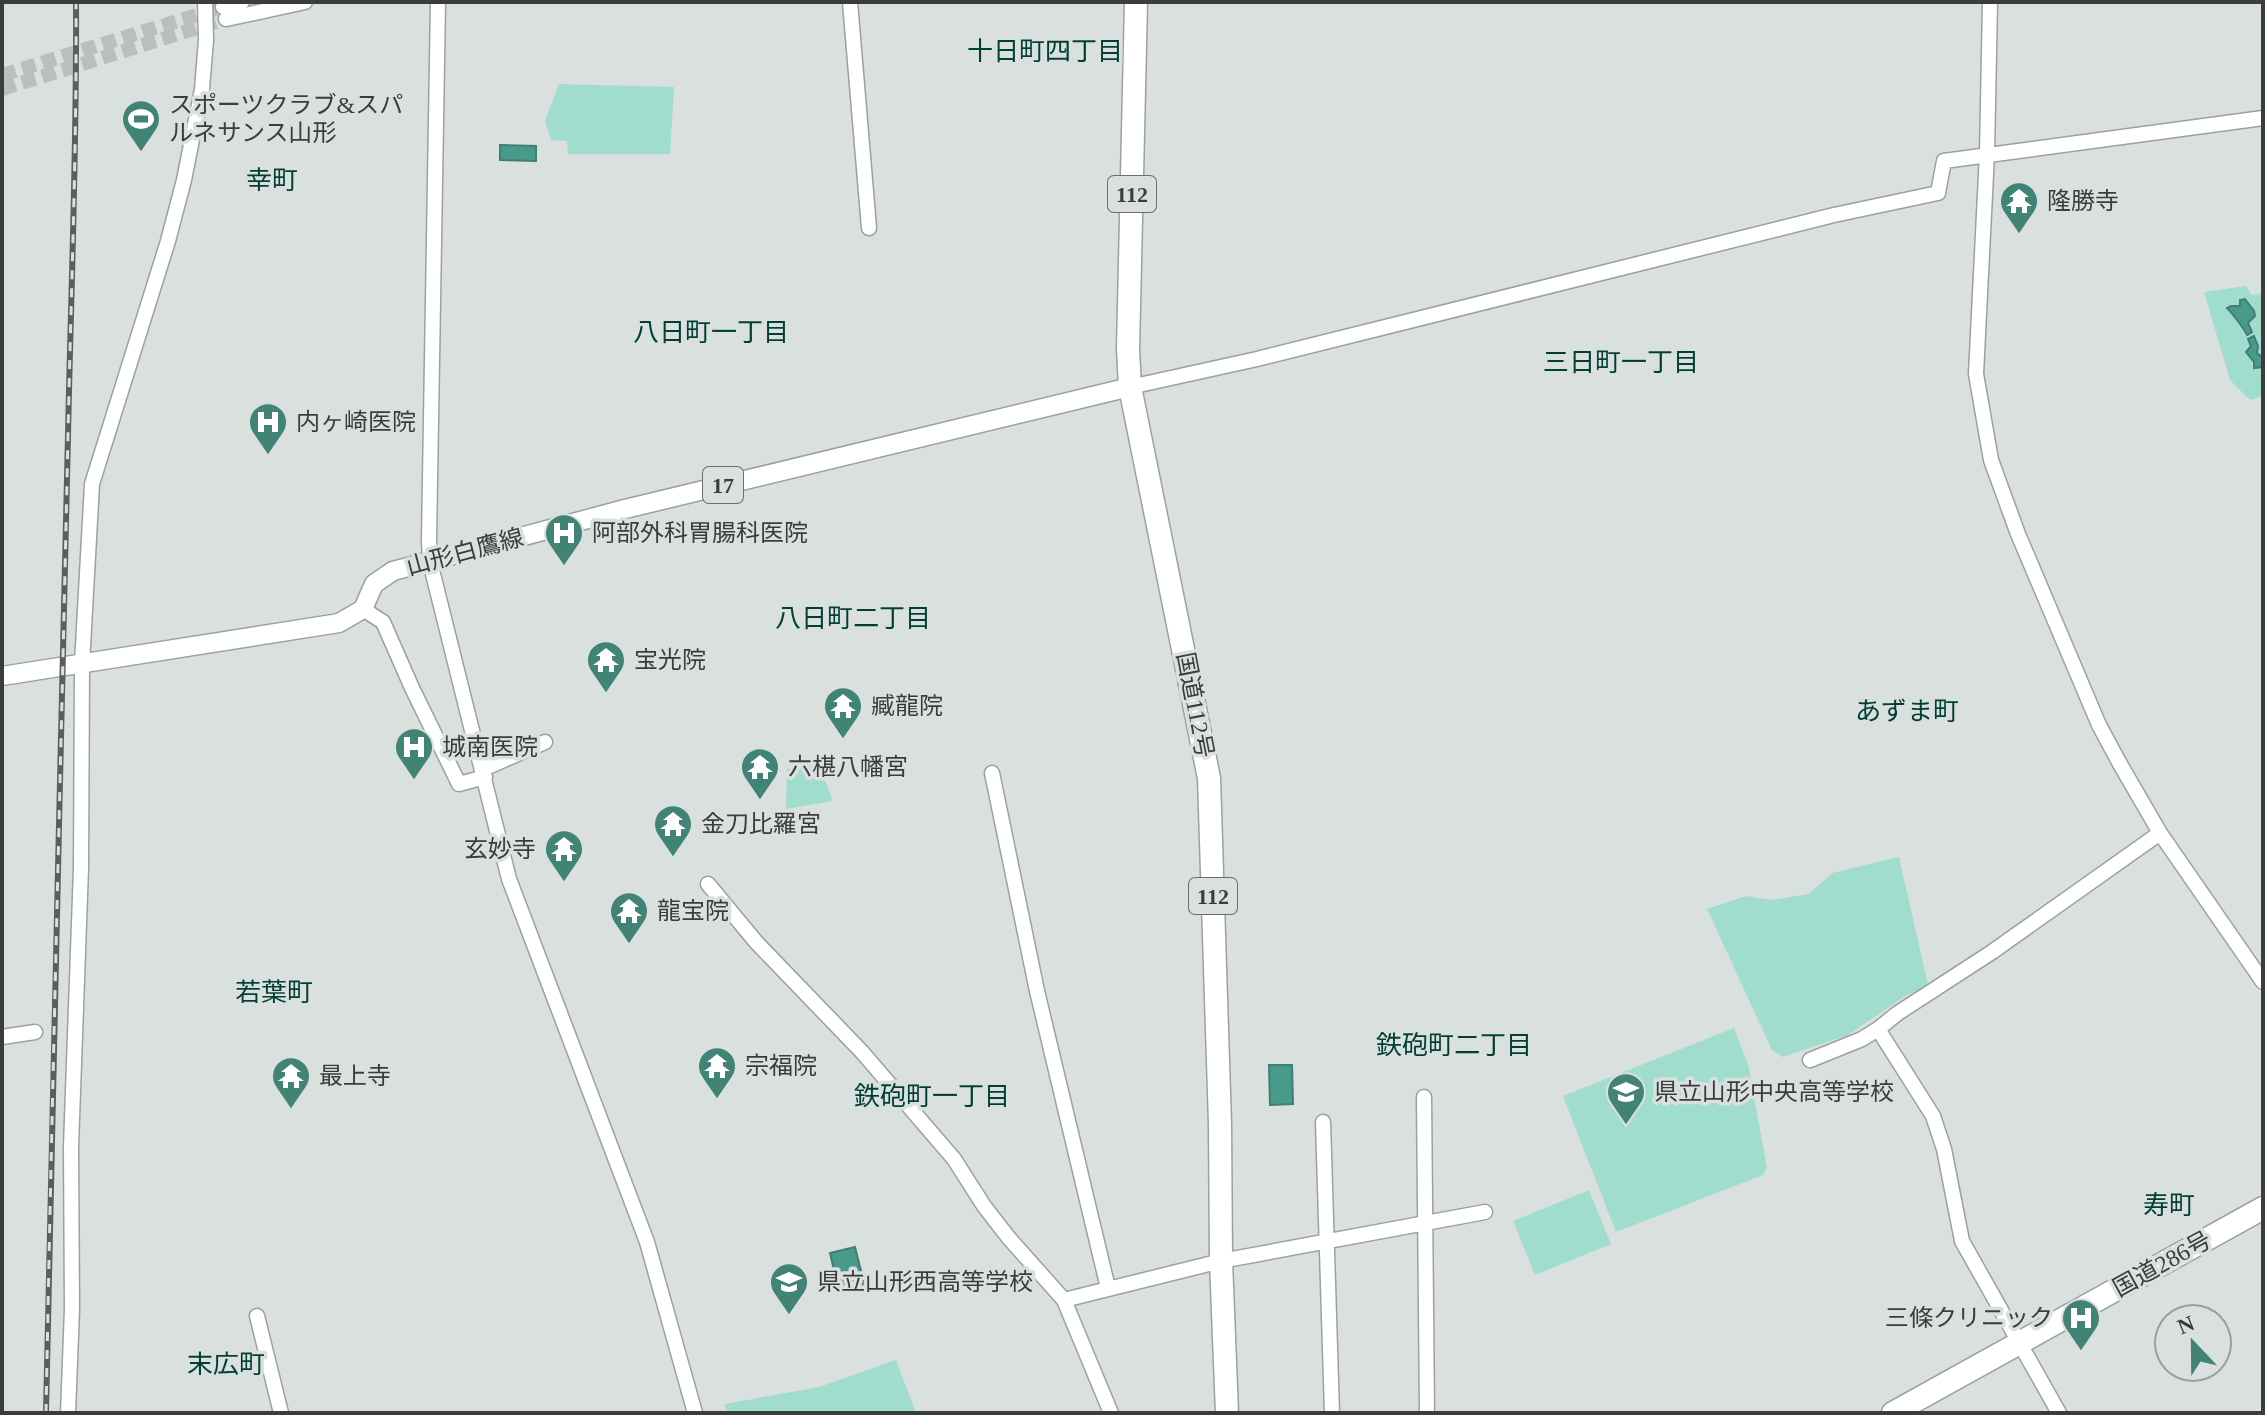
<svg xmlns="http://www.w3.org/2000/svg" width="2265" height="1415" font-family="'Times New Roman','Noto Sans JP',serif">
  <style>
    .green { fill: #a1ddcf }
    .water { fill: #489a8a; stroke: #447e73; stroke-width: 2 }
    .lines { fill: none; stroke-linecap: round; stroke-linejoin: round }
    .minor-tunnel { stroke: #b9bfbe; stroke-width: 14; stroke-dasharray: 14 7; stroke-linecap: butt }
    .minor-casing { stroke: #9ba1a0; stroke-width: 17 }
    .major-casing { stroke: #9ba1a0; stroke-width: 21 }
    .highway-casing { stroke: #9ba1a0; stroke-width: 25 }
    .minor { stroke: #fff; stroke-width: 14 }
    .major { stroke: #fff; stroke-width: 18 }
    .highway { stroke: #fff; stroke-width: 22 }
    .rail-casing { stroke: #5a5e5d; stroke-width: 6 }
    .rail { stroke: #d9e0de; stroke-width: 3; stroke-dasharray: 9; stroke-linecap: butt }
    .labels { text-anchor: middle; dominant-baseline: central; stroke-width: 7; stroke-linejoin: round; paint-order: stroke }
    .shield { fill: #d9e0de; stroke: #6a6e6d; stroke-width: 2 }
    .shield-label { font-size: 22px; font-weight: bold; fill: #3a3d3c }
    .poi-label { font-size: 24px; fill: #3a3d3c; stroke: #d9e0de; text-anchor: start }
    .street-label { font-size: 24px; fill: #3a3d3c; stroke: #d9e0de }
    .neighbourhood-label { font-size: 26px; fill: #013f35; stroke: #d9e0de }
  </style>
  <rect width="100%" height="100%" fill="#d9e0de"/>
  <!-- green -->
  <path class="green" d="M 559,84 L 674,87 L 670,154 L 568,154 L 567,141 L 551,140 L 545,121 Z
    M 2246,286 L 2252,295 L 2263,293 L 2263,396 L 2250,400 L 2230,380 L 2204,292 Z
    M 817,760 L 833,801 L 786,809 L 787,769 Z
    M 1899,857 L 1928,985 L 1905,996 L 1848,1035 L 1783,1057 L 1772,1050 L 1707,909 L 1746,896 L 1771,900 L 1809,894 L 1832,873 Z
    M 1734,1028 L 1748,1064 L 1767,1168 L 1763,1175 L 1616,1232 L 1563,1096 Z
    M 1589,1190 L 1611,1244 L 1535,1275 L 1513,1221 Z
    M 896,1360 L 916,1413 L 727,1413 L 725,1404 L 819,1387 Z"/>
  <!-- water -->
  <path class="water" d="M 500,145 L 536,146 L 536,161 L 500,160 Z
    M 2245,299 L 2254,311 L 2255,316 L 2248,323 L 2252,332 L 2247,335 C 2244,328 2231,312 2227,308 L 2231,306 L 2240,306 L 2240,300 Z
    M 2254,336 L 2258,346 L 2257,353 L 2263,358 L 2262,367 L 2254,368 L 2254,362 L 2246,352 L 2251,346 L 2248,339 Z
    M 1269,1065 L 1292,1065 L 1293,1104 L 1270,1105 Z
    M 855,1247 L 865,1287 L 839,1292 L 830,1253 Z"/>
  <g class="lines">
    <!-- minor-tunnel -->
    <path class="minor-tunnel" d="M 2,75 L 223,7
      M 2,89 L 226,19"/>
    <defs>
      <path id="minor" d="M 438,2 L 429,540 L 430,562 L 509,879 L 647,1242 L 695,1413
        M 850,2 L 869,228
        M 1990,2 L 1987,154 L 1976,374 L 1991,460 L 2018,534 L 2099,725 L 2120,764 L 2160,833 L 2263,982
        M 223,7 L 242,2
        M 226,19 L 305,2
        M 1130,387 L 1257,359 L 1834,215 L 1938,193 L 1944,161 L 2263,118
        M 363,609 L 383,622 L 412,688 L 459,784 L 485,777
        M 483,769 L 545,742
        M 992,773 L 1037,991 L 1108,1288
        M 708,884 L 756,942 L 862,1052 L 954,1159 L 984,1206 L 1008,1237 L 1064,1300 L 1111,1413
        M 1878,1029 L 1933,1116 L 1944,1149 L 1962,1241 L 2059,1413
        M 2,1037 L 35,1032
        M 1810,1060 L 1862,1039 L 1878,1029 L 1898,1013 L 1992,952 L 2160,833
        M 1424,1097 L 1427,1413
        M 1323,1122 L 1332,1413
        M 1064,1300 L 1221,1261 L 1485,1212
        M 257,1316 L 281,1413
        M 68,1413 L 72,1309 L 71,1147 L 81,868 L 82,664 L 92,484 L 168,241 L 184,180 L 202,89 L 206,40 L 205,2"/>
      <path id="major" d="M 2,676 L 339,623 L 363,609 L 374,584 L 393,571 L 625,509 L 1130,387"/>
      <path id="highway" d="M 1136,2 L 1128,349 L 1130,387 L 1209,778 L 1220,1124 L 1221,1261 L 1227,1413
        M 1893,1413 L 2263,1208"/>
    </defs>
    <!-- minor casing -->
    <use href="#minor" class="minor-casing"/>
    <!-- major casing -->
    <use href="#major" class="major-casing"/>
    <!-- highway casing -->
    <use href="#highway" class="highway-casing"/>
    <!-- minor -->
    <use href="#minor" class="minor"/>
    <!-- major -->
    <use href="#major" class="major"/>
    <!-- highway -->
    <use href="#highway" class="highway"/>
    <defs>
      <path id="rail" d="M 46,1413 C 52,1087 61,761 68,435 C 71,290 77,146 76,2"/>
    </defs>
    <!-- rail casing -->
    <use href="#rail" class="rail-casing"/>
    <!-- rail -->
    <use href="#rail" class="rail"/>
  </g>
  <!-- icons -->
  <defs>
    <symbol id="stadium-pin" viewBox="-11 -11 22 30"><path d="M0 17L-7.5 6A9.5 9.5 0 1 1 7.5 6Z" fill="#418476" stroke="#d9e0de"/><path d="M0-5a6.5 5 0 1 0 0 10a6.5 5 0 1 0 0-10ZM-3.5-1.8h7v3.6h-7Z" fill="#fff"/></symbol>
    <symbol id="temple-pin" viewBox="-11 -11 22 30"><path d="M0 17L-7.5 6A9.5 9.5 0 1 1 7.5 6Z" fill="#418476" stroke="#d9e0de"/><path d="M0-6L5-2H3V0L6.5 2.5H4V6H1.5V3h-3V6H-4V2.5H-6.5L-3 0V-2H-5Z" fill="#fff"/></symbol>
    <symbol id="hospital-pin" viewBox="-11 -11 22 30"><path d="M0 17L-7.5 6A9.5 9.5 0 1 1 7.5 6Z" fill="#418476" stroke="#d9e0de"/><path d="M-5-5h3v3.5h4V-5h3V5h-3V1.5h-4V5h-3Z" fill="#fff"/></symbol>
    <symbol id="school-pin" viewBox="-11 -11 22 30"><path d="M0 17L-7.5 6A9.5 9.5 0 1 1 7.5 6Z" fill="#418476" stroke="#d9e0de"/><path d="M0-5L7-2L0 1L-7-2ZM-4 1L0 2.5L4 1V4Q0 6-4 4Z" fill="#fff"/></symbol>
  </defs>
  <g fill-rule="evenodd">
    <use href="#stadium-pin" x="119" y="97" width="44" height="60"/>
    <use href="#temple-pin" x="1997" y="179" width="44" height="60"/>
    <use href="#hospital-pin" x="246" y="400" width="44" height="60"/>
    <use href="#hospital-pin" x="542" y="511" width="44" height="60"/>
    <use href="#temple-pin" x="584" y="638" width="44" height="60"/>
    <use href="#temple-pin" x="821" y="684" width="44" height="60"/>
    <use href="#hospital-pin" x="392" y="725" width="44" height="60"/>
    <use href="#temple-pin" x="738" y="745" width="44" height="60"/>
    <use href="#temple-pin" x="651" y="802" width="44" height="60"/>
    <use href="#temple-pin" x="542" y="827" width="44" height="60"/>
    <use href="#temple-pin" x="607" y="889" width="44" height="60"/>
    <use href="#temple-pin" x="695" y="1044" width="44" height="60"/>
    <use href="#temple-pin" x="269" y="1054" width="44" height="60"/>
    <use href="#school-pin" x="1604" y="1070" width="44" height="60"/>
    <use href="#school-pin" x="767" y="1260" width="44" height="60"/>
    <use href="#hospital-pin" x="2059" y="1296" width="44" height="60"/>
  </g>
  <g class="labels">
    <!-- shield labels -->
    <g class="shield">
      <rect x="1108" y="176" width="48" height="36" rx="6"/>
      <rect x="703" y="467" width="40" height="36" rx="6"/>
      <rect x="1189" y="878" width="48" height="36" rx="6"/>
    </g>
    <g class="shield-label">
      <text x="1132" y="194">112</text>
      <text x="723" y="485">17</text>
      <text x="1213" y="896">112</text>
    </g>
    <!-- poi labels -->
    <g class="poi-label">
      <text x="169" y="105">スポーツクラブ&amp;スパ<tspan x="169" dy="28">ルネサンス山形</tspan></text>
      <text x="2047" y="201">隆勝寺</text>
      <text x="296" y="422">内ヶ崎医院</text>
      <text x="592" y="533">阿部外科胃腸科医院</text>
      <text x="634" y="660">宝光院</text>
      <text x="871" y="706">臧龍院</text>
      <text x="442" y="747">城南医院</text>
      <text x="788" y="767">六椹八幡宮</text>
      <text x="701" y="824">金刀比羅宮</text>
      <text x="536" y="849" text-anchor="end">玄妙寺</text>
      <text x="657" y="911">龍宝院</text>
      <text x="745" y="1066">宗福院</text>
      <text x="319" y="1076">最上寺</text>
      <text x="1654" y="1092">県立山形中央高等学校</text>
      <text x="817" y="1282">県立山形西高等学校</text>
      <text x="2053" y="1318" text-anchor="end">三條クリニック</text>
    </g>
    <!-- street labels -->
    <g class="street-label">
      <text transform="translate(465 552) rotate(-15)">山形白鷹線</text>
      <text transform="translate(1195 705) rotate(79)">国道112号</text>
      <text transform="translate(2162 1264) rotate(-29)">国道286号</text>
    </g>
    <!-- neighbourhood labels -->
    <g class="neighbourhood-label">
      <text x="1045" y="51">十日町四丁目</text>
      <text x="272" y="180">幸町</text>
      <text x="711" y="332">八日町一丁目</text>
      <text x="1621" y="362">三日町一丁目</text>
      <text x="853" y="618">八日町二丁目</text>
      <text x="1907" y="711">あずま町</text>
      <text x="274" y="992">若葉町</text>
      <text x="1454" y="1045">鉄砲町二丁目</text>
      <text x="932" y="1096">鉄砲町一丁目</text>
      <text x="2169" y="1205">寿町</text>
      <text x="226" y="1364">末広町</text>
    </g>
  </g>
  <!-- border -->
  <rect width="2265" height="1415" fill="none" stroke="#3a3d3c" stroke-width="8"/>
  <!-- north arrow -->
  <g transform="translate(2193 1343) rotate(338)"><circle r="38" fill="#d9e0de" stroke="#999f9d" stroke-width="2"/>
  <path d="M0-6L14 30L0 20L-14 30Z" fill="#418476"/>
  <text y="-12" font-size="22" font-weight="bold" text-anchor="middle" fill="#3a3d3c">N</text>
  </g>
</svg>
